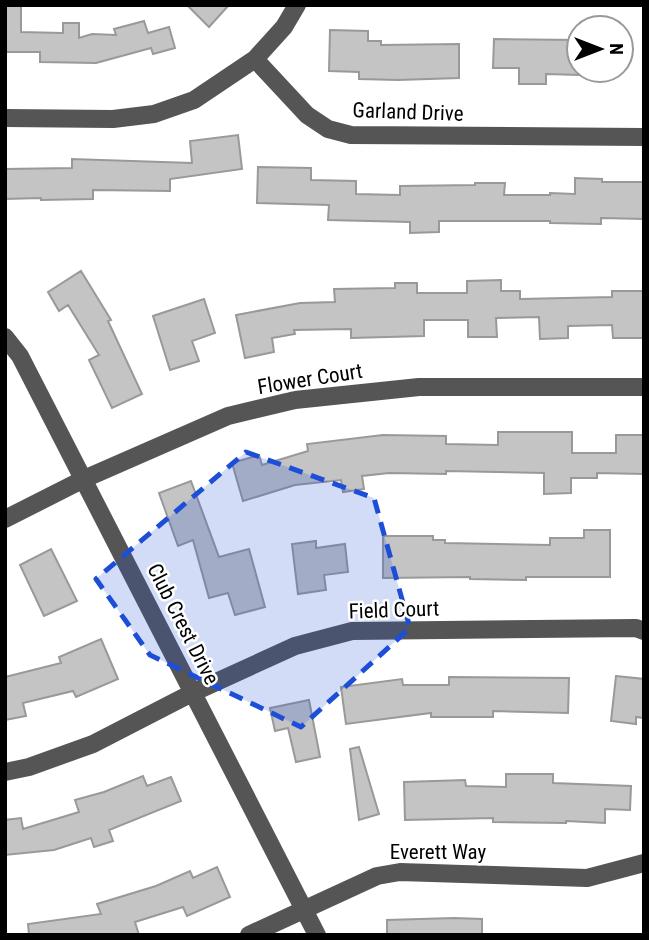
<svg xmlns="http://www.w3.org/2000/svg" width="649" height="940" font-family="'Roboto Condensed',sans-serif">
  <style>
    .building { fill: #c4c4c4; stroke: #999; stroke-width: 2 }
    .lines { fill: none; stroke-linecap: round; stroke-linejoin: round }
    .minor { stroke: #555; stroke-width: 18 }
    .marked { fill: #1d4ed8; fill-opacity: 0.2; stroke: #1d4ed8; stroke-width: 5; stroke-dasharray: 14 9; stroke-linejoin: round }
    .labels { text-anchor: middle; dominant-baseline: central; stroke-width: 5; stroke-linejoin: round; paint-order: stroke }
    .street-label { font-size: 21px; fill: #000; stroke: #fff }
  </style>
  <rect width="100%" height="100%" fill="#fff"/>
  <!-- building -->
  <path class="building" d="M 5,5 L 21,5 L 21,32 L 63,33 L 63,23 L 79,23 L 79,38 L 92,34 L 116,35 L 114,29 L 144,21 L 148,33 L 169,27 L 175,48 L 153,54 L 151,48 L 96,63 L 40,62 L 40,52 L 5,52 Z
    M 187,5 L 229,5 L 209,27 Z
    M 330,30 L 368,31 L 368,41 L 381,41 L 381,45 L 459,44 L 459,78 L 398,80 L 359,79 L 359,72 L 329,71 Z
    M 494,39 L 579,40 L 579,75 L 546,74 L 546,84 L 519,84 L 519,68 L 493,68 Z
    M 238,135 L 242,169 L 170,179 L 170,191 L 93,190 L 93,199 L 41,200 L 41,198 L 5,199 L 5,169 L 72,168 L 72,159 L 192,163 L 190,141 Z
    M 258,167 L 311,168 L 311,180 L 356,181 L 356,194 L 400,195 L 400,186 L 475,185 L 475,183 L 505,183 L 504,195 L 550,195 L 550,193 L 575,194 L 575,178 L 602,179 L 602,182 L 644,182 L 644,219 L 601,218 L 601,224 L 550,223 L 550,221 L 439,221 L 439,232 L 410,233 L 410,222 L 328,220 L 329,205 L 257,203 Z
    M 81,271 L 111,320 L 108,321 L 142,394 L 112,408 L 89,360 L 99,355 L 68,305 L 59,311 L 48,292 Z
    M 501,280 L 501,291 L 520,291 L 520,299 L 612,297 L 612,291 L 644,291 L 643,338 L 613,338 L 612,325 L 568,326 L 568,338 L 540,339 L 539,317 L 496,318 L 497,337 L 468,337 L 468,320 L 424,320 L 424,336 L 351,338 L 351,329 L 294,330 L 295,334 L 272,338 L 274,352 L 245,358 L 236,315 L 300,303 L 335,302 L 334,289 L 395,288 L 395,283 L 417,283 L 417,293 L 467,293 L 467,281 Z
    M 204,299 L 215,333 L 192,341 L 199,361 L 170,370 L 153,316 Z
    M 498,432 L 572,432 L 572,453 L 616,453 L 616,435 L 644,435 L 644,474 L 597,473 L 597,478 L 571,478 L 571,493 L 544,494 L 544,473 L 446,471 L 446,474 L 389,473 L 362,476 L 364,489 L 343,492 L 341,480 L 295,485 L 243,501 L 232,463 L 259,455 L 262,465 L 308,451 L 307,444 L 383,435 L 446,436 L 446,444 L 498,445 Z
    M 191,481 L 219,557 L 249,549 L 265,607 L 235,615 L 228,593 L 209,598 L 193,540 L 178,546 L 159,493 Z
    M 584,530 L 610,530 L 610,577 L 526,577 L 526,580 L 470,579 L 470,577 L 383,578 L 383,536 L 433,536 L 433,540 L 445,540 L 445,543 L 550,545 L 550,538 L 584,538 Z
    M 316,541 L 316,548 L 345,544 L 348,572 L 324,575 L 326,590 L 298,594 L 292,544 Z
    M 51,549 L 77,601 L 44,616 L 20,565 Z
    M 101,639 L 118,679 L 76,697 L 73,691 L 23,703 L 26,716 L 5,720 L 5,677 L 61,663 L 59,657 Z
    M 616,676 L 644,679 L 644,718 L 636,717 L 636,724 L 611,721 Z
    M 449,677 L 569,678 L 568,713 L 493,711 L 493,717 L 431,717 L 431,713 L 346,724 L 341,687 L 402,679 L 403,685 L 449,685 Z
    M 309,700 L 320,757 L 296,762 L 288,728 L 275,731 L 270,708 Z
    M 359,747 L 379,814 L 359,820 L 350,749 Z
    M 506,774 L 553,774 L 553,783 L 631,786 L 630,810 L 605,809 L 605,823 L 566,821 L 566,823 L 493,822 L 493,818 L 405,820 L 404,782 L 465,780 L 466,786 L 506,787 Z
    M 143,776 L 147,786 L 171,777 L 181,801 L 109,830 L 113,841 L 94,847 L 91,838 L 54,850 L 5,855 L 5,820 L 21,818 L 23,829 L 79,812 L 75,800 L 104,792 Z
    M 217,867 L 230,897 L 187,916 L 183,907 L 135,922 L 139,935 L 29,935 L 28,924 L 101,914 L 97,904 L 156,886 L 190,871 L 193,878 Z
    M 454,918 L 482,919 L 482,935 L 387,935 L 387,920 Z"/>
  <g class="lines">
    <!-- minor -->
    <path class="minor" d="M 255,59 L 307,115 L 328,129 L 351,135 L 644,137
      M 5,118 L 113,119 L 154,114 L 194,100 L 255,59 L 284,27 L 297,5
      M 5,337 L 20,356 L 317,935
      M 5,519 L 84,479 L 228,416 L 295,400 L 419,387 L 644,387
      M 5,772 L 29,767 L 93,744 L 192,693 L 295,646 L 352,631 L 636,628 L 644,631
      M 249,935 L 377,876 L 400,872 L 587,878 L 644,863"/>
  </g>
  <!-- marked area -->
  <path class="marked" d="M 246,452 L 374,498 L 410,628 L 301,727 L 150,655 L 96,579 Z"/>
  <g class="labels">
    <!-- street labels -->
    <g class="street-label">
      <text transform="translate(408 112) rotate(2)">Garland Drive</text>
      <text transform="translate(310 379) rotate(-9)">Flower Court</text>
      <text transform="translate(394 610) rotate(-2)">Field Court</text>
      <text transform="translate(183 624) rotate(63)">Club Crest Drive</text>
      <text x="438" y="852">Everett Way</text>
    </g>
  </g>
  <!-- border -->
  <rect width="649" height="940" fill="none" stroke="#000000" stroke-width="14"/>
  <!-- north arrow -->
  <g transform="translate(600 49) rotate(90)"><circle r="33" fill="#ffffff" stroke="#999999" stroke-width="2"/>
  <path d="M0-5L12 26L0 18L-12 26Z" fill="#000000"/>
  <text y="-10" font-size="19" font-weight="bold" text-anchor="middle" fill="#000000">N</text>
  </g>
</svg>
